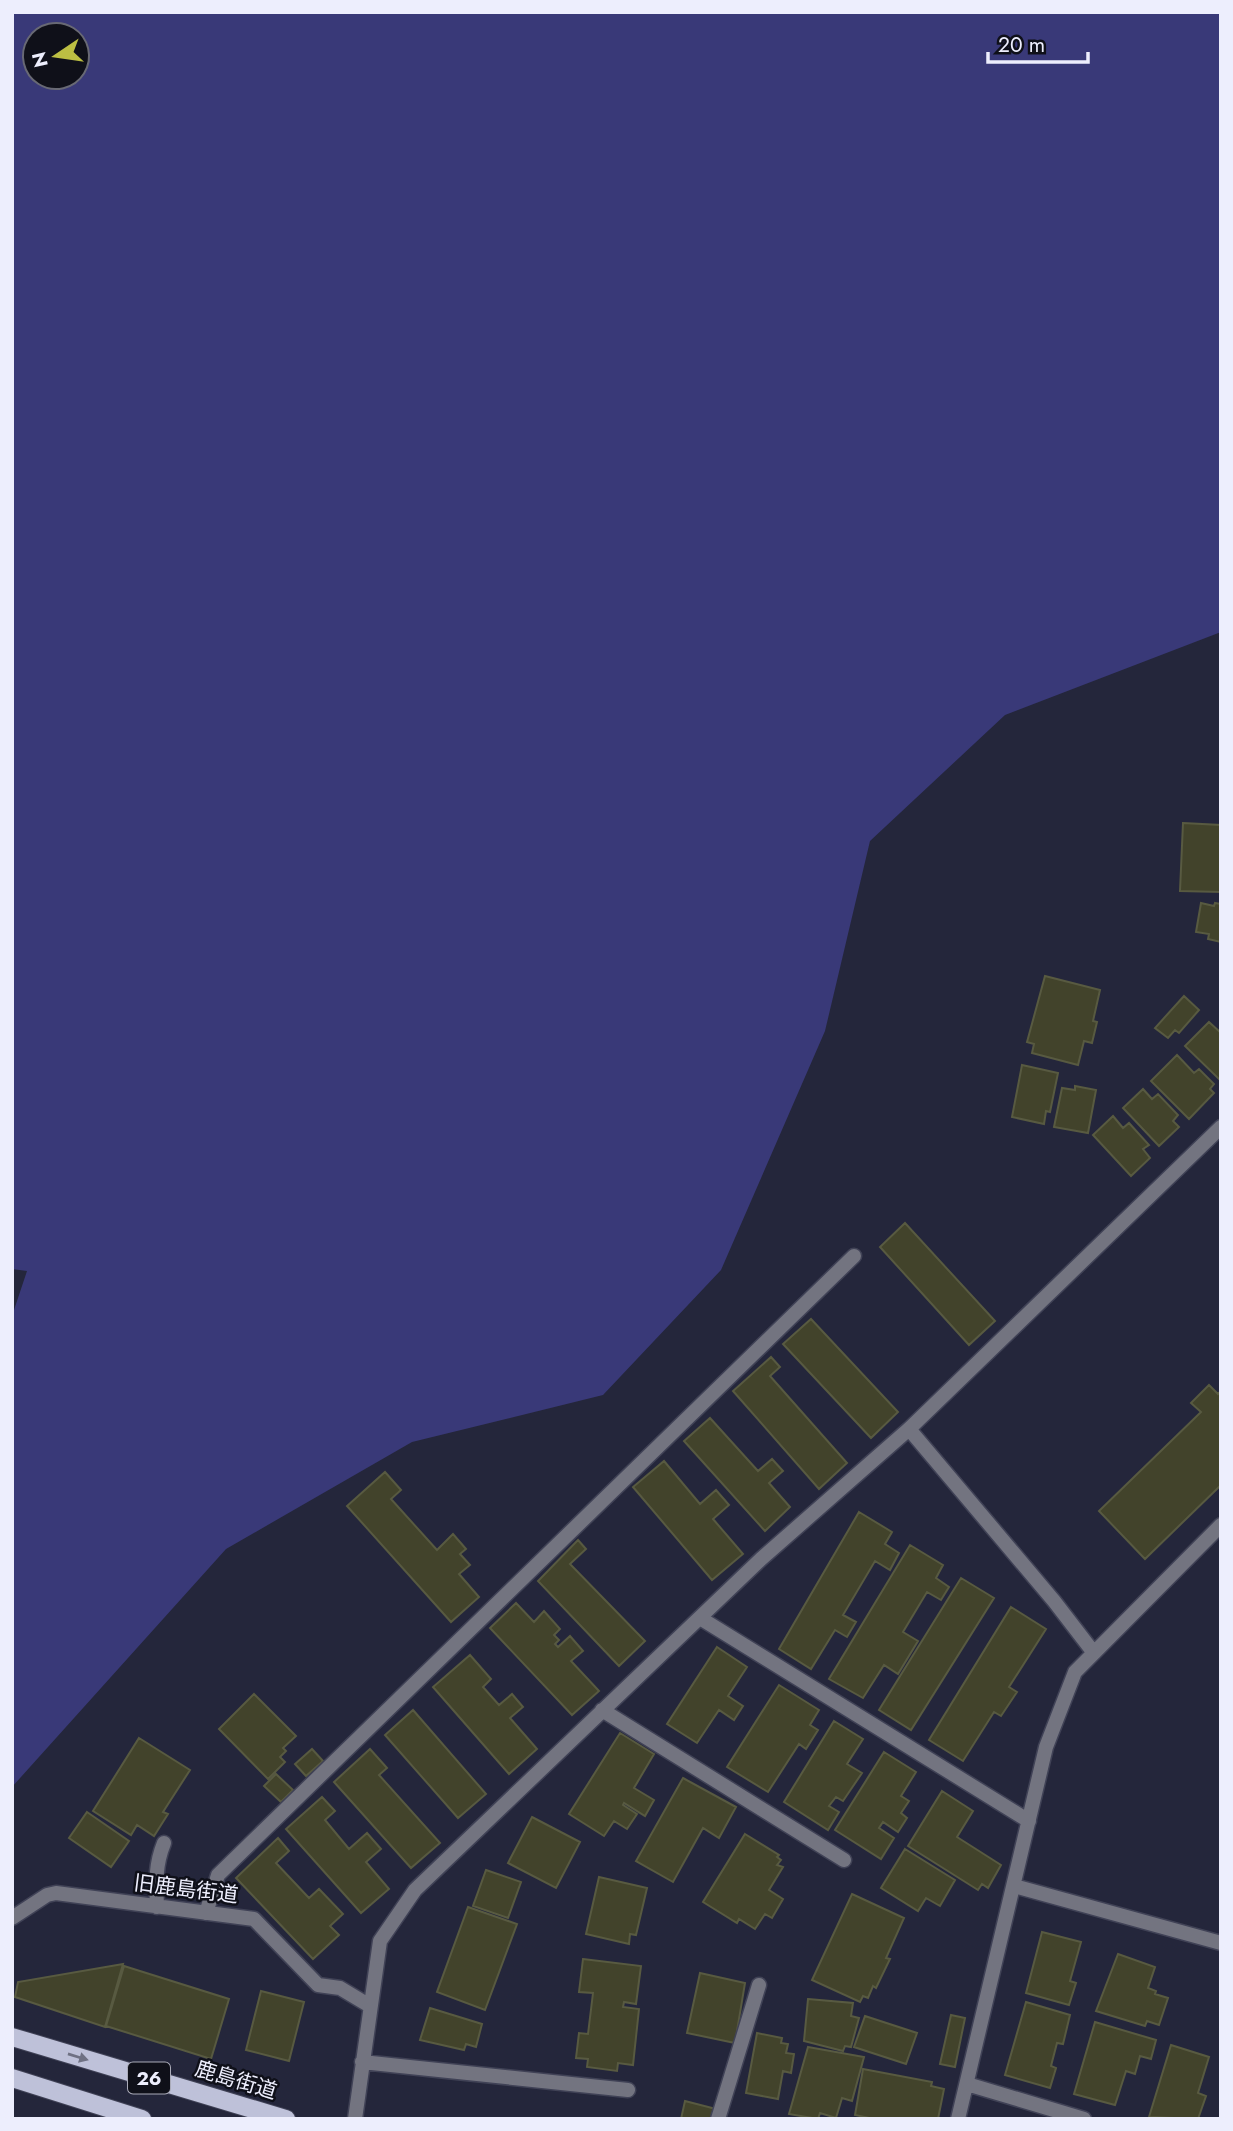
<svg xmlns="http://www.w3.org/2000/svg" width="1233" height="2131" font-family="Jost,'Noto Sans JP',sans-serif">
  <style>
    .green { fill: #393978; fill-rule: evenodd }
    .building { fill: #42432b; stroke: #585a41; stroke-width: 2 }
    .lines { fill: none; stroke-linecap: round; stroke-linejoin: round }
    .minor-casing { stroke: #404256; stroke-width: 17 }
    .primary-casing { stroke: #404256; stroke-width: 20 }
    .minor { stroke: #737480; stroke-width: 14 }
    .primary { stroke: #bec1d9; stroke-width: 18 }
    .oneway { fill: #6f7183 }
    .labels { text-anchor: middle; dominant-baseline: central; stroke-width: 5; stroke-linejoin: round; paint-order: stroke }
    .shield { fill: #0f1019; stroke: #aaabb9; stroke-width: 2 }
    .shield-label { font-size: 19px; font-weight: bold; fill: #edeefd }
    .street-label { font-size: 21px; fill: #edeefd; stroke: #0f1019 }
  </style>
  <rect width="100%" height="100%" fill="#24263b"/>
  <!-- green -->
  <path class="green" d="M 12,12 L 1221,12 L 1221,632 L 1005,715 L 870,841 L 825,1031 L 721,1270 L 603,1395 L 412,1442 L 226,1549 L 12,1787 L 12,1316 L 27,1271 L 12,1269 ZM 35,35 L 77,35 L 77,77 L 35,77 Z"/>
  <!-- building -->
  <path class="building" d="M 1183,823 L 1221,825 L 1221,892 L 1180,891 Z
    M 1201,903 L 1214,906 L 1215,903 L 1221,904 L 1221,942 L 1208,939 L 1209,934 L 1196,932 Z
    M 1045,976 L 1100,990 L 1093,1021 L 1097,1022 L 1092,1043 L 1084,1041 L 1078,1065 L 1032,1053 L 1034,1044 L 1027,1042 Z
    M 1184,996 L 1199,1010 L 1179,1033 L 1175,1030 L 1168,1038 L 1155,1028 Z
    M 1209,1022 L 1221,1033 L 1221,1081 L 1185,1046 Z
    M 1177,1055 L 1194,1073 L 1199,1069 L 1214,1084 L 1210,1089 L 1214,1093 L 1189,1119 L 1151,1081 Z
    M 1022,1065 L 1058,1073 L 1050,1112 L 1046,1111 L 1044,1124 L 1012,1117 Z
    M 1075,1086 L 1096,1090 L 1088,1133 L 1054,1127 L 1062,1088 L 1075,1090 Z
    M 1143,1089 L 1152,1099 L 1158,1094 L 1178,1115 L 1173,1121 L 1179,1127 L 1159,1146 L 1123,1108 Z
    M 1113,1116 L 1123,1128 L 1129,1123 L 1149,1145 L 1143,1149 L 1150,1158 L 1131,1176 L 1093,1135 Z
    M 905,1223 L 995,1321 L 969,1345 L 880,1247 Z
    M 811,1319 L 898,1412 L 871,1438 L 783,1344 Z
    M 771,1357 L 780,1367 L 770,1376 L 847,1463 L 819,1489 L 733,1391 Z
    M 1209,1385 L 1218,1394 L 1221,1391 L 1221,1485 L 1145,1559 L 1099,1511 L 1201,1412 L 1191,1403 Z
    M 710,1418 L 758,1471 L 772,1459 L 783,1471 L 769,1483 L 790,1507 L 765,1531 L 684,1441 Z
    M 664,1461 L 700,1504 L 716,1490 L 729,1505 L 713,1519 L 743,1554 L 712,1580 L 633,1487 Z
    M 385,1472 L 401,1490 L 391,1499 L 437,1550 L 453,1534 L 466,1549 L 460,1554 L 470,1565 L 459,1574 L 479,1597 L 451,1622 L 347,1506 Z
    M 859,1512 L 892,1532 L 885,1544 L 899,1553 L 890,1570 L 875,1561 L 843,1615 L 856,1622 L 847,1637 L 835,1630 L 811,1669 L 779,1649 Z
    M 578,1540 L 586,1549 L 570,1564 L 645,1641 L 619,1666 L 538,1581 Z
    M 910,1545 L 943,1565 L 936,1578 L 949,1587 L 941,1600 L 927,1592 L 903,1632 L 918,1641 L 898,1674 L 884,1665 L 863,1698 L 829,1679 Z
    M 961,1578 L 994,1598 L 911,1730 L 879,1710 Z
    M 516,1603 L 534,1622 L 544,1611 L 560,1629 L 554,1635 L 559,1640 L 555,1644 L 558,1647 L 570,1636 L 583,1651 L 571,1661 L 599,1691 L 572,1715 L 490,1628 Z
    M 1011,1607 L 1046,1629 L 1009,1687 L 1017,1692 L 1001,1716 L 994,1712 L 963,1761 L 929,1740 Z
    M 717,1647 L 747,1667 L 728,1696 L 743,1706 L 734,1720 L 719,1710 L 697,1743 L 667,1724 Z
    M 470,1655 L 491,1679 L 483,1687 L 499,1705 L 512,1694 L 523,1707 L 510,1718 L 537,1749 L 509,1774 L 433,1687 Z
    M 779,1685 L 819,1710 L 810,1725 L 818,1730 L 806,1749 L 799,1744 L 768,1792 L 727,1767 Z
    M 254,1694 L 296,1736 L 283,1748 L 286,1751 L 280,1757 L 285,1762 L 268,1779 L 219,1729 Z
    M 413,1710 L 486,1794 L 458,1818 L 385,1735 Z
    M 834,1721 L 863,1739 L 847,1764 L 862,1773 L 843,1801 L 836,1797 L 829,1806 L 839,1812 L 828,1830 L 784,1802 Z
    M 620,1733 L 654,1754 L 634,1788 L 654,1800 L 645,1816 L 624,1803 L 623,1805 L 637,1814 L 627,1829 L 614,1821 L 604,1836 L 569,1814 Z
    M 139,1738 L 190,1770 L 163,1812 L 168,1814 L 154,1836 L 137,1825 L 131,1835 L 93,1811 Z
    M 312,1749 L 323,1761 L 306,1776 L 295,1764 Z
    M 370,1749 L 387,1768 L 379,1775 L 440,1843 L 411,1868 L 334,1782 Z
    M 884,1752 L 916,1772 L 901,1796 L 909,1801 L 901,1813 L 907,1818 L 898,1832 L 883,1822 L 879,1828 L 894,1838 L 881,1859 L 835,1830 Z
    M 276,1774 L 293,1790 L 281,1802 L 264,1786 Z
    M 683,1778 L 736,1807 L 719,1838 L 703,1828 L 673,1882 L 636,1861 Z
    M 942,1791 L 973,1811 L 957,1837 L 1001,1865 L 988,1888 L 982,1884 L 978,1890 L 908,1846 Z
    M 322,1797 L 335,1811 L 325,1820 L 349,1849 L 367,1833 L 381,1849 L 366,1862 L 389,1889 L 361,1913 L 286,1829 Z
    M 87,1812 L 129,1841 L 111,1867 L 69,1838 Z
    M 532,1817 L 580,1842 L 556,1888 L 508,1863 Z
    M 745,1834 L 779,1855 L 777,1857 L 781,1860 L 777,1865 L 783,1867 L 769,1890 L 783,1899 L 772,1918 L 765,1914 L 755,1929 L 739,1919 L 737,1923 L 703,1902 Z
    M 278,1838 L 289,1851 L 276,1863 L 309,1898 L 319,1889 L 343,1914 L 330,1926 L 339,1935 L 313,1959 L 236,1878 Z
    M 905,1849 L 955,1880 L 940,1906 L 926,1898 L 918,1911 L 881,1888 Z
    M 486,1870 L 521,1882 L 508,1918 L 473,1906 Z
    M 599,1877 L 647,1888 L 636,1935 L 630,1934 L 629,1944 L 586,1934 Z
    M 852,1894 L 904,1918 L 886,1958 L 890,1959 L 876,1988 L 873,1986 L 868,1998 L 863,1996 L 860,2002 L 812,1980 Z
    M 468,1907 L 517,1924 L 485,2010 L 437,1992 Z
    M 1042,1932 L 1081,1942 L 1070,1981 L 1076,1983 L 1069,2005 L 1026,1993 Z
    M 1118,1954 L 1155,1967 L 1148,1988 L 1156,1991 L 1155,1994 L 1168,1998 L 1159,2025 L 1147,2021 L 1145,2026 L 1096,2011 Z
    M 583,1959 L 641,1966 L 636,2004 L 624,2002 L 623,2007 L 639,2009 L 633,2065 L 618,2063 L 617,2071 L 587,2067 L 588,2059 L 576,2058 L 579,2033 L 588,2034 L 593,1993 L 579,1992 Z
    M 123,1964 L 105,2027 L 15,1997 L 18,1982 Z
    M 124,1966 L 229,1999 L 211,2059 L 106,2026 Z
    M 700,1973 L 745,1983 L 735,2043 L 687,2033 Z
    M 261,1991 L 304,2002 L 289,2061 L 246,2050 Z
    M 808,1999 L 853,2003 L 851,2016 L 859,2018 L 851,2047 L 845,2046 L 843,2051 L 804,2041 Z
    M 1026,2002 L 1070,2015 L 1063,2044 L 1057,2043 L 1051,2066 L 1056,2068 L 1050,2088 L 1005,2075 Z
    M 430,2008 L 482,2024 L 476,2047 L 466,2044 L 464,2050 L 420,2040 Z
    M 951,2015 L 965,2018 L 955,2067 L 940,2064 Z
    M 865,2016 L 917,2033 L 906,2064 L 854,2047 Z
    M 1095,2022 L 1156,2040 L 1151,2059 L 1140,2056 L 1135,2074 L 1126,2071 L 1115,2105 L 1074,2094 Z
    M 757,2033 L 782,2038 L 781,2043 L 788,2044 L 786,2053 L 794,2054 L 791,2073 L 783,2071 L 778,2099 L 746,2093 Z
    M 1171,2045 L 1209,2057 L 1198,2093 L 1206,2096 L 1198,2119 L 1149,2117 Z
    M 808,2047 L 864,2057 L 852,2101 L 842,2098 L 836,2118 L 820,2113 L 818,2119 L 789,2114 Z
    M 863,2069 L 932,2082 L 931,2086 L 944,2089 L 938,2119 L 874,2119 L 855,2115 Z
    M 685,2101 L 716,2109 L 714,2119 L 681,2119 Z"/>
  <g class="lines">
    <defs>
      <path id="minor" d="M 909,1429 L 1054,1601 L 1094,1653
        M 700,1618 L 1029,1821
        M 602,1710 L 844,1860
        M 1014,1886 L 1221,1943
        M 157,1907 C 156,1883 155,1865 164,1843
        M 206,1913 L 218,1875 L 854,1256
        M 12,1918 L 47,1895 L 56,1893 L 254,1919 L 318,1985 L 340,1988 L 370,2006
        M 362,2062 L 628,2090
        M 967,2084 L 1084,2119
        M 355,2119 L 380,1941 L 415,1890 L 761,1559 L 909,1429 L 1221,1127
        M 718,2119 L 759,1985
        M 958,2119 L 1046,1747 L 1075,1672 L 1221,1525"/>
      <path id="primary" d="M 12,2037 L 286,2119
        M 12,2078 L 142,2119"/>
    </defs>
    <!-- minor casing -->
    <use href="#minor" class="minor-casing"/>
    <!-- primary casing -->
    <use href="#primary" class="primary-casing"/>
    <!-- minor -->
    <use href="#minor" class="minor"/>
    <!-- primary -->
    <use href="#primary" class="primary"/>
  </g>
  <!-- one-way arrows -->
  <defs><path id="oneway-solid" d="M-6-.8H1V-3.2L6.5 0L1 3.2V.8H-6Z" transform="scale(1.75)"/></defs>
  <use class="oneway" href="#oneway-solid" transform="translate(78 2057) rotate(17)"/>
  <g class="labels">
    <!-- shield labels -->
    <rect class="shield" x="128" y="2062.5" width="42" height="31" rx="5"/>
    <g class="shield-label">
      <text x="149" y="2078">26</text>
    </g>
    <!-- street labels -->
    <g class="street-label">
      <text transform="translate(186 1889) rotate(7)">旧鹿島街道</text>
      <text transform="translate(236 2080) rotate(17)">鹿島街道</text>
    </g>
  </g>
  <!-- border -->
  <rect width="1233" height="2131" fill="none" stroke="#edeefd" stroke-width="28"/>
  <!-- north arrow -->
  <g transform="translate(56 56) rotate(257)"><circle r="33" fill="#0f1019" stroke="#686974" stroke-width="2"/>
  <path d="M0-5L12 26L0 18L-12 26Z" fill="#bcbf43"/>
  <text y="-10" font-size="19" font-weight="bold" text-anchor="middle" fill="#edeefd">N</text>
  </g>
  <!-- scale -->
  <path d="M988 52v10h100v-10" fill="none" stroke="#edeefd" stroke-width="3.5"/>
  <text x="998" y="52" font-size="21" fill="#edeefd" stroke="#0f1019" stroke-width="5" paint-order="stroke">20 m</text>
</svg>
